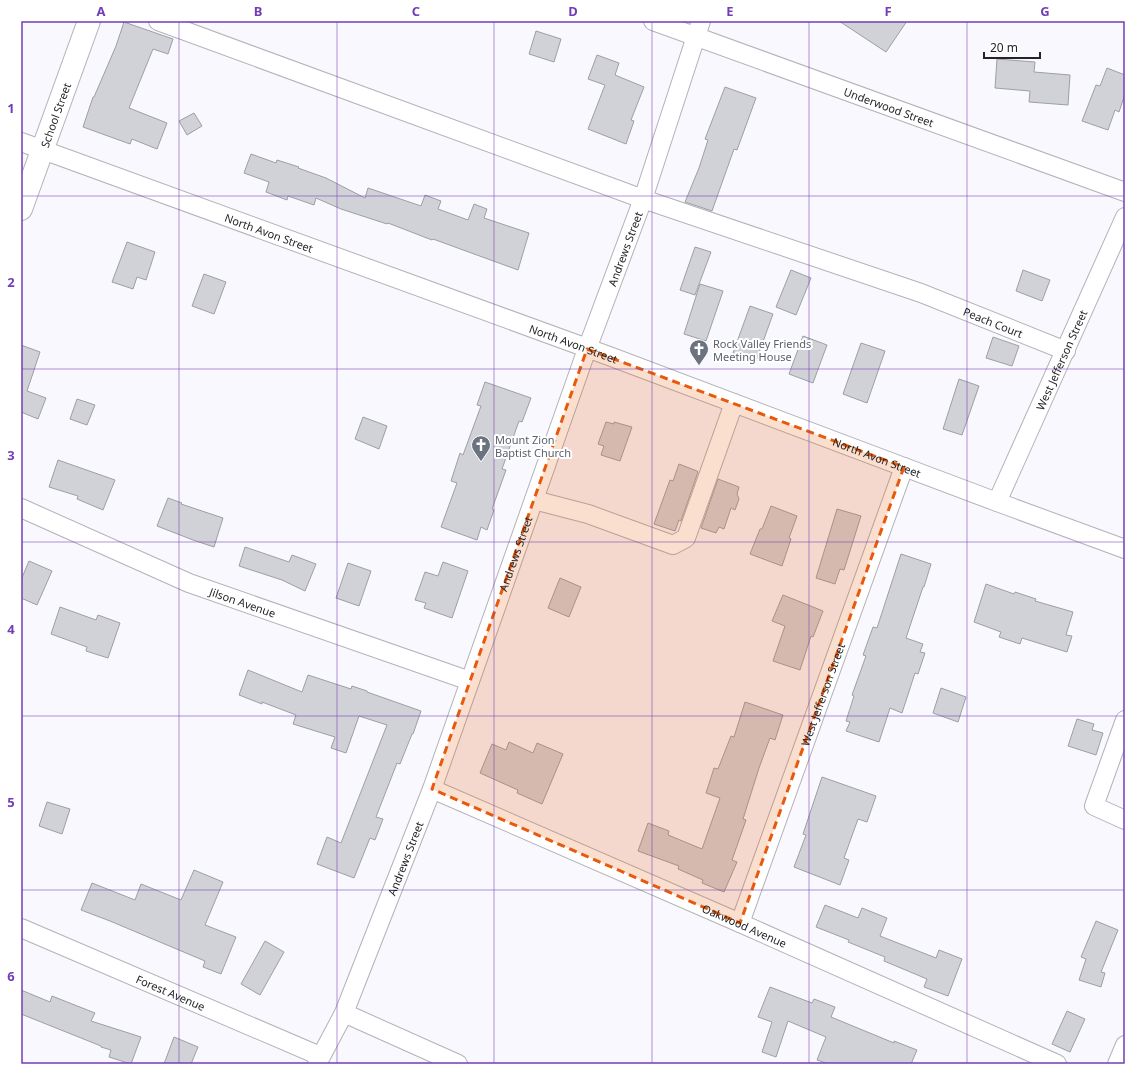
<svg xmlns="http://www.w3.org/2000/svg" width="1146" height="1085" font-family="'Noto Sans',sans-serif">
  <style>
    .building { fill: #d1d1d8; stroke: #9e9ea5 }
    .lines { fill: none; stroke-linecap: round; stroke-linejoin: round }
    .minor-casing { stroke: #b2b2b9; stroke-width: 20 }
    .major-casing { stroke: #b2b2b9; stroke-width: 24 }
    .minor { stroke: #fff; stroke-width: 18 }
    .major { stroke: #fff; stroke-width: 22 }
    .marked { fill: #e8590c; fill-opacity: 0.2; stroke: #e8590c; stroke-width: 3; stroke-dasharray: 8 5; stroke-linejoin: round }
    .grid { fill: none; stroke: #723eb5; stroke-width: 1; stroke-opacity: 0.55 }
    .labels { text-anchor: middle; dominant-baseline: central; stroke-width: 4; stroke-linejoin: round; paint-order: stroke }
    .street-label { font-size: 11px; fill: #232426; stroke: #fff }
    .worship-label { font-size: 11px; fill: #5b616d; stroke: #fff; text-anchor: start }
    .neatline { fill: none; stroke: #723eb5; stroke-width: 1.5 }
    .grid-label { font-size: 13px; text-anchor: middle; font-weight: bold; fill: #723eb5 }
  </style>
  <rect width="100%" height="100%" fill="#f8f8fe"/>
  <!-- building -->
  <path class="building" d="M 839,21 L 907,21 L 886,52 Z
    M 124,22 L 173,39 L 168,54 L 153,49 L 129,108 L 167,123 L 157,149 L 132,139 L 130,144 L 83,127 L 93,97 L 94,97 L 116,46 Z
    M 536,31 L 561,39 L 554,62 L 529,54 Z
    M 597,55 L 619,63 L 615,75 L 644,87 L 631,120 L 634,121 L 626,144 L 588,129 L 605,85 L 588,79 Z
    M 997,59 L 1035,62 L 1034,72 L 1070,75 L 1068,105 L 1029,102 L 1030,91 L 995,88 Z
    M 1107,68 L 1125,75 L 1125,94 L 1119,112 L 1115,110 L 1108,130 L 1082,121 L 1096,85 L 1100,86 Z
    M 725,87 L 756,98 L 737,150 L 734,149 L 712,211 L 685,202 L 699,168 L 708,140 L 705,139 Z
    M 194,113 L 202,126 L 187,135 L 179,121 Z
    M 251,154 L 276,163 L 277,160 L 299,167 L 298,168 L 326,178 L 365,198 L 368,188 L 421,206 L 425,195 L 441,201 L 438,209 L 468,220 L 474,204 L 487,209 L 484,218 L 529,233 L 518,270 L 433,239 L 432,240 L 388,223 L 387,224 L 341,209 L 316,198 L 314,205 L 288,196 L 287,200 L 266,192 L 269,182 L 244,173 Z
    M 127,242 L 155,252 L 146,280 L 137,277 L 133,289 L 112,282 Z
    M 695,247 L 711,252 L 695,295 L 680,290 Z
    M 791,270 L 811,278 L 796,315 L 776,307 Z
    M 1023,270 L 1050,280 L 1042,301 L 1016,291 Z
    M 204,274 L 226,282 L 214,314 L 192,306 Z
    M 700,284 L 723,291 L 706,341 L 684,334 Z
    M 750,306 L 773,314 L 756,361 L 733,353 Z
    M 803,336 L 827,345 L 813,383 L 789,374 Z
    M 993,337 L 1019,346 L 1012,366 L 986,358 Z
    M 861,343 L 885,351 L 867,403 L 843,394 Z
    M 21,345 L 40,352 L 27,391 L 46,398 L 38,419 L 21,412 Z
    M 959,379 L 979,386 L 962,435 L 943,429 Z
    M 485,382 L 531,398 L 522,422 L 519,421 L 502,469 L 506,470 L 492,509 L 494,510 L 487,530 L 481,527 L 477,540 L 441,527 L 457,483 L 451,481 L 460,453 L 463,455 L 481,406 L 477,405 Z
    M 77,399 L 95,405 L 87,425 L 70,419 Z
    M 363,417 L 387,426 L 379,449 L 355,439 Z
    M 606,422 L 614,424 L 614,422 L 632,427 L 620,461 L 601,455 L 604,446 L 598,444 Z
    M 58,460 L 115,480 L 103,510 L 77,499 L 78,496 L 49,487 Z
    M 679,464 L 697,471 L 698,472 L 681,521 L 679,520 L 675,531 L 654,524 L 670,480 L 673,481 Z
    M 718,479 L 739,487 L 737,494 L 739,499 L 735,510 L 731,508 L 724,529 L 719,527 L 716,533 L 701,528 Z
    M 168,498 L 182,503 L 181,504 L 223,518 L 214,547 L 193,540 L 157,526 Z
    M 771,506 L 797,516 L 789,538 L 791,539 L 782,566 L 750,554 L 760,529 L 762,529 Z
    M 837,509 L 861,516 L 844,570 L 840,569 L 835,584 L 816,578 Z
    M 245,547 L 289,562 L 292,555 L 316,564 L 305,591 L 282,580 L 239,566 Z
    M 901,554 L 931,564 L 924,587 L 923,587 L 906,638 L 923,644 L 920,652 L 925,653 L 918,674 L 915,673 L 902,713 L 890,708 L 879,742 L 846,731 L 850,722 L 846,721 L 854,696 L 852,695 L 866,656 L 863,655 L 873,627 L 877,628 Z
    M 29,561 L 52,571 L 37,605 L 21,598 L 21,580 Z
    M 443,562 L 468,571 L 452,618 L 424,608 L 426,603 L 415,600 L 425,572 L 438,576 Z
    M 348,563 L 371,571 L 359,606 L 336,598 Z
    M 560,578 L 581,587 L 569,617 L 548,608 Z
    M 986,584 L 1014,594 L 1015,592 L 1036,599 L 1035,601 L 1073,612 L 1066,635 L 1072,636 L 1067,652 L 1022,638 L 1020,644 L 999,637 L 1001,632 L 974,622 Z
    M 783,595 L 823,611 L 813,637 L 811,636 L 800,670 L 773,661 L 785,626 L 772,621 Z
    M 60,607 L 96,620 L 98,615 L 120,623 L 108,658 L 86,651 L 87,647 L 51,634 Z
    M 248,670 L 302,692 L 308,675 L 351,689 L 352,686 L 367,691 L 367,692 L 421,711 L 413,734 L 412,734 L 400,764 L 397,763 L 376,817 L 383,819 L 375,840 L 370,838 L 354,878 L 317,864 L 327,837 L 341,843 L 387,725 L 359,716 L 346,753 L 331,748 L 335,737 L 293,724 L 296,715 L 262,702 L 262,704 L 239,695 Z
    M 941,688 L 966,697 L 958,722 L 933,713 Z
    M 745,702 L 783,715 L 775,740 L 770,738 L 759,768 L 743,819 L 746,820 L 732,860 L 737,862 L 724,892 L 702,883 L 703,880 L 678,869 L 679,866 L 638,851 L 648,823 L 669,831 L 668,835 L 702,849 L 720,798 L 706,793 L 714,768 L 718,769 L 731,736 L 734,737 Z
    M 1077,719 L 1094,724 L 1092,730 L 1103,733 L 1096,755 L 1068,746 Z
    M 509,742 L 533,753 L 537,743 L 563,754 L 542,804 L 517,793 L 518,790 L 480,773 L 492,744 L 506,750 Z
    M 822,777 L 876,796 L 867,822 L 858,819 L 844,858 L 849,860 L 840,885 L 794,867 L 806,835 L 803,834 Z
    M 47,802 L 70,809 L 62,834 L 39,826 Z
    M 194,870 L 223,882 L 205,925 L 236,937 L 221,974 L 203,967 L 205,961 L 110,921 L 81,910 L 92,883 L 135,900 L 141,884 L 181,900 Z
    M 825,905 L 858,918 L 862,908 L 887,918 L 880,936 L 936,958 L 939,950 L 962,959 L 948,996 L 924,987 L 927,979 L 884,961 L 885,957 L 848,942 L 849,940 L 816,927 Z
    M 1096,921 L 1118,930 L 1101,972 L 1105,973 L 1101,987 L 1079,980 L 1086,959 L 1081,957 Z
    M 265,941 L 284,952 L 260,995 L 241,984 Z
    M 770,987 L 812,1003 L 814,999 L 835,1007 L 831,1017 L 894,1043 L 894,1041 L 917,1050 L 911,1064 L 829,1064 L 817,1060 L 826,1037 L 788,1021 L 776,1057 L 762,1052 L 772,1022 L 758,1017 Z
    M 21,990 L 50,1002 L 52,996 L 95,1013 L 91,1021 L 141,1037 L 131,1064 L 109,1057 L 111,1050 L 101,1047 L 101,1046 L 21,1014 Z
    M 1067,1011 L 1085,1019 L 1070,1052 L 1052,1044 Z
    M 174,1037 L 198,1047 L 191,1064 L 164,1064 Z"/>
  <g class="lines">
    <defs>
      <g id="minor">
        <path id="s1" d="M 158,21 L 643,199 L 921,293 L 1066,351"/>
        <path id="s2" d="M 653,21 L 1125,192"/>
        <path id="s3" d="M 21,142 L 609,356 L 997,502 L 1125,549"/>
        <path d="M 534,500 L 588,514 L 673,545 L 686,538 L 734,403"/>
        <path id="s4" d="M 997,502 L 1125,217"/>
        <path id="s5" d="M 21,508 L 189,583 L 470,681"/>
        <path d="M 1125,720 L 1094,806 L 1125,820"/>
        <path id="s6" d="M 432,789 L 740,923 L 1057,1064"/>
        <path id="s7" d="M 740,923 L 904,467"/>
        <path id="s8" d="M 21,928 L 320,1056"/>
        <path d="M 344,1013 L 458,1064"/>
        <path id="s9" d="M 317,1064 L 344,1013 L 432,789 L 587,349 L 643,199 L 701,21"/>
        <path d="M 1117,1064 L 1125,1045"/>
      </g>
      <g id="major">
        <path id="s10" d="M 21,209 L 89,21"/>
      </g>
    </defs>
    <!-- minor casing -->
    <use href="#minor" class="minor-casing"/>
    <!-- major casing -->
    <use href="#major" class="major-casing"/>
    <!-- minor -->
    <use href="#minor" class="minor"/>
    <!-- major -->
    <use href="#major" class="major"/>
  </g>
  <!-- marked area -->
  <path class="marked" d="M 587,349 L 904,467 L 740,923 L 432,789 Z"/>
  <!-- grid -->
  <path class="grid" d="M 179,21 L 179,1064M 337,21 L 337,1064M 494,21 L 494,1064M 652,21 L 652,1064M 809,21 L 809,1064M 967,21 L 967,1064M 21,196 L 1125,196M 21,369 L 1125,369M 21,542 L 1125,542M 21,716 L 1125,716M 21,890 L 1125,890"/>
  <!-- icons -->
  <defs>
    <symbol id="church-pin" viewBox="-11 -11 22 30"><path d="M0 17L-7.5 6A9.5 9.5 0 1 1 7.5 6Z" fill="#6b7280" stroke="#fff"/><path d="M-1.2-6h2.4v3.5h3.3v2.4h-3.3V6h-2.4V-.1h-3.3v-2.4h3.3Z" fill="#fff"/></symbol>
  </defs>
  <g fill-rule="evenodd">
    <use href="#church-pin" x="688" y="338" width="22" height="30"/>
    <use href="#church-pin" x="470" y="434" width="22" height="30"/>
  </g>
  <g class="labels">
    <!-- street labels -->
    <g class="street-label">
      <text stroke="none"><textPath href="#s2" startOffset="251">Underwood Street</textPath></text>
      <text stroke="none"><textPath href="#s10" startOffset="100">School Street</textPath></text>
      <text stroke="none"><textPath href="#s3" startOffset="264">North Avon Street</textPath></text>
      <text stroke="none"><textPath href="#s9" startOffset="872">Andrews Street</textPath></text>
      <text stroke="none"><textPath href="#s1" startOffset="888">Peach Court</textPath></text>
      <text stroke="none"><textPath href="#s3" startOffset="588">North Avon Street</textPath></text>
      <text stroke="none"><textPath href="#s4" startOffset="156">West Jefferson Street</textPath></text>
      <text stroke="none"><textPath href="#s3" startOffset="912">North Avon Street</textPath></text>
      <text stroke="none"><textPath href="#s9" startOffset="548">Andrews Street</textPath></text>
      <text stroke="none"><textPath href="#s5" startOffset="241">Jilson Avenue</textPath></text>
      <text stroke="none"><textPath href="#s7" startOffset="243">West Jefferson Street</textPath></text>
      <text stroke="none"><textPath href="#s9" startOffset="224">Andrews Street</textPath></text>
      <text stroke="none"><textPath href="#s6" startOffset="341">Oakwood Avenue</textPath></text>
      <text stroke="none"><textPath href="#s8" startOffset="163">Forest Avenue</textPath></text>
    </g>
    <!-- worship labels -->
    <g class="worship-label">
      <text x="713" y="343">Rock Valley Friends<tspan x="713" dy="13">Meeting House</tspan></text>
      <text x="495" y="439">Mount Zion<tspan x="495" dy="13">Baptist Church</tspan></text>
    </g>
  </g>
  <!-- border -->
  <rect width="1146" height="1085" fill="none" stroke="#ffffff" stroke-width="44"/>
  <!-- scale -->
  <path d="M984 52v6h56v-6" fill="none" stroke="#232426" stroke-width="2"/>
  <text x="990" y="52" font-size="12" fill="#232426" stroke="#ffffff" stroke-width="3" paint-order="stroke">20 m</text>
  <rect x="22" y="22" width="1102" height="1041" class="neatline"/>
  <g class="grid-label">
    <text x="101" y="16">A</text>
    <text x="258" y="16">B</text>
    <text x="416" y="16">C</text>
    <text x="573" y="16">D</text>
    <text x="730" y="16">E</text>
    <text x="888" y="16">F</text>
    <text x="1045" y="16">G</text>
    <text x="11" y="113">1</text>
    <text x="11" y="287">2</text>
    <text x="11" y="460">3</text>
    <text x="11" y="634">4</text>
    <text x="11" y="807">5</text>
    <text x="11" y="981">6</text>
  </g>
</svg>
